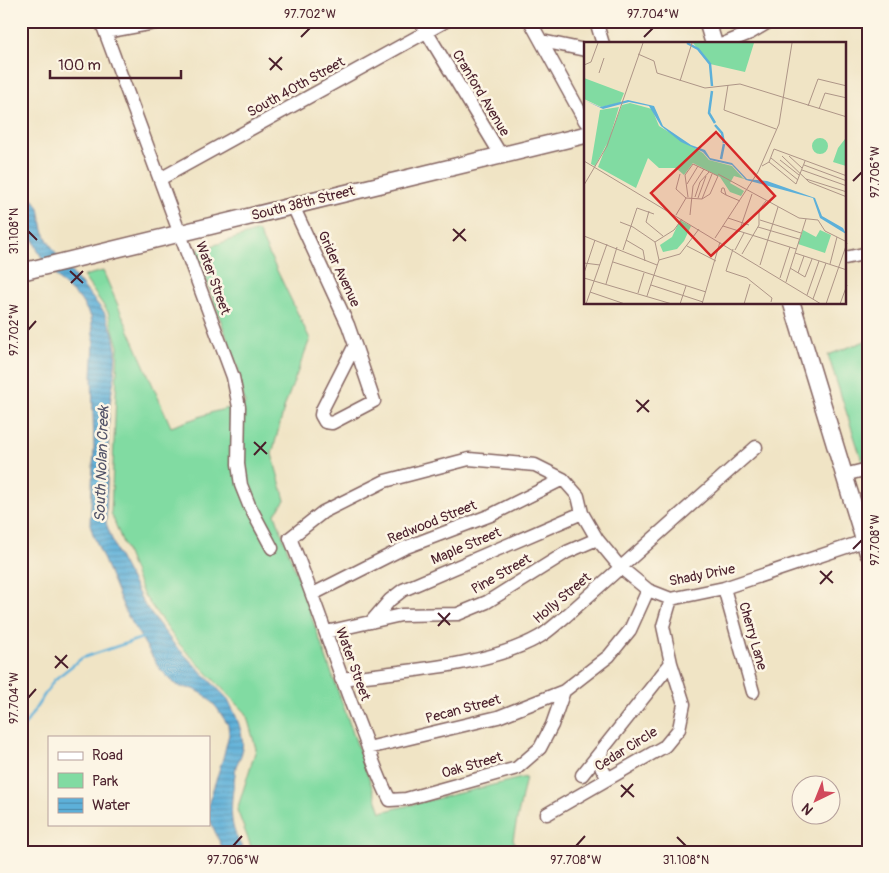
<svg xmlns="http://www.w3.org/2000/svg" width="889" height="873" font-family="Pangolin,sans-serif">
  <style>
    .green { fill: #81dba2; stroke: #667d66 }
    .water { fill: url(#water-rules); stroke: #546882 }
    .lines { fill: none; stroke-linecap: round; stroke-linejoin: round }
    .stream { stroke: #5db0d9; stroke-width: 2.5 }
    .minor-casing { stroke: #846461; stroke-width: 15 }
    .major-casing { stroke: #846461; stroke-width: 19 }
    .minor { stroke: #fff; stroke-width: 12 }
    .major { stroke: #fff; stroke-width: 16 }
    .ticks { fill: none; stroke: #4a1f2b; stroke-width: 2 }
    .labels { text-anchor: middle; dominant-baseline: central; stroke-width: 5; stroke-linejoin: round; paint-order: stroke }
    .street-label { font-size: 14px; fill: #4a1f2b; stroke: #fcf5e5 }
    .water-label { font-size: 15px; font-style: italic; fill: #515268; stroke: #fcf5e5 }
    .inset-river { fill: none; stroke: #5db0d9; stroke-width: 2.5 }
    .inset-road { fill: none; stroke: #ae9587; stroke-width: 1 }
    .view { fill: #d62828; fill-opacity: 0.15; stroke: #d62828; stroke-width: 2.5 }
    .inset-edge { fill: none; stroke: #4a1f2b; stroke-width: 2.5 }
    .neatline { fill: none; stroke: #4a1f2b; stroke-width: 2 }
    .ticks-label { font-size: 12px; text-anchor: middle; fill: #4a1f2b }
  </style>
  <defs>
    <pattern id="water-rules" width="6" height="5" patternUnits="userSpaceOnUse" patternTransform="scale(1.25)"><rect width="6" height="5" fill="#5db0d9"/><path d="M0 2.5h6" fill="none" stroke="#4f8fb0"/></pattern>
  </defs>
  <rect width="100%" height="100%" fill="#fcf5e5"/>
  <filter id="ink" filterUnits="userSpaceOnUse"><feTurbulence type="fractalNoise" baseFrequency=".02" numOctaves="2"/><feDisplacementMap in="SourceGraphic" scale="10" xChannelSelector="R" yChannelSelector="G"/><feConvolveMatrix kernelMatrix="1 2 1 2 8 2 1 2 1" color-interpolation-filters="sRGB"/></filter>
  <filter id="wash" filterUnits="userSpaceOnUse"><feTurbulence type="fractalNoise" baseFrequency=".0096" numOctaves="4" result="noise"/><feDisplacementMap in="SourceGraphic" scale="20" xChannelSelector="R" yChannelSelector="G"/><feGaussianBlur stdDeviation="1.12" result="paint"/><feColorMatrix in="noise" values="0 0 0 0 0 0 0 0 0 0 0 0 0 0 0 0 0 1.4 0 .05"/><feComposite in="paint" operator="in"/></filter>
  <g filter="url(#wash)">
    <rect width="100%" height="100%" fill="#f0e4c5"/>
    <!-- green -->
    <path class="green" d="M 258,231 L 310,339 L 285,405 L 272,454 L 285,500 L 275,514 L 381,812 L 526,777 L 513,839 L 519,852 L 253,852 L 237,810 L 256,749 L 246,713 L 178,643 L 143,594 L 111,513 L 118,347 L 108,312 L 83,276 L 103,271 L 171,427 L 213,412 L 245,404 L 238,369 L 196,251 Z
      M 868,340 L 868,469 L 865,470 L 828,355 Z"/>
    <!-- water -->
    <path class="water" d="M 21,186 L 33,198 L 39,208 L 43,230 L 48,241 L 57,255 L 104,312 L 113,333 L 116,351 L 114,378 L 109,409 L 106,523 L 117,553 L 145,606 L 173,643 L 226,697 C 235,712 245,733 242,752 C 241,757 238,761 236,766 C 235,774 234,782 233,789 C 230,816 230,829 245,852 L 224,852 L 209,818 L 209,802 L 223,758 L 229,734 L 228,725 L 217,708 L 205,695 L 194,689 L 181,687 L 176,685 L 160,669 L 126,613 L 93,534 L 90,524 L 94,448 L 92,375 L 94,344 L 91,317 L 80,299 L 60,281 L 43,260 L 37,249 L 21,207 Z"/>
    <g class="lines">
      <!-- stream -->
      <path class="stream" d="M 23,728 L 54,680 L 82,658 L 142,638"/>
    </g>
  </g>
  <g filter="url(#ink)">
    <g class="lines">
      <defs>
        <path id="minor" d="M 101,21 L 233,377 L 239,407 L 238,464 L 241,485 L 249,505 L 272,548
          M 420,21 L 501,155
          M 530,21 L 585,121
          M 596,21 L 603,44
          M 105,32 L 165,21
          M 542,41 L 585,50
          M 723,44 L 750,33 L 770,21
          M 160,179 L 446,21
          M 293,206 L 348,325 L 355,345
          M 845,258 L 868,253
          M 355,345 L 374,401 L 332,423 L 325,422 L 321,415 L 322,410 Z
          M 844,475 L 868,469
          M 724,588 L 753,692
          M 648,590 L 630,630 L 609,656 L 564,691 L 552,725 L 540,748 L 517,768 L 406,799 L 390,800 C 377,776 371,754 361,729 C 336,665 316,601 290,538 L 323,512 L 385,481 L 469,459 L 535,465 L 563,479 L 578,496 L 582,513 L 597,539 L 620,567 L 648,590 L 671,599 L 724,588 L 864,541
          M 313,594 L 404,548 L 491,515 L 563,479
          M 371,622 L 390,600 L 403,590 L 582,513
          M 326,632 L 401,615 L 458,614 L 487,602 L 567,552 L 597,539
          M 341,679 C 401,671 486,667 539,637 C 548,632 557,623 566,616 L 756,447
          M 368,748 L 498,717 L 564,691
          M 602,750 C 598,763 601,768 608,778
          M 582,775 L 671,663
          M 547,814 L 665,746 L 679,729 L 684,704 L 671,663 L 663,626 L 671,599"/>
        <path id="major" d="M 707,21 L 714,44
          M 21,272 L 585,135
          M 792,304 L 868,553"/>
      </defs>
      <!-- minor casing -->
      <use href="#minor" class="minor-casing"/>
      <!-- major casing -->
      <use href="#major" class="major-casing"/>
      <!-- minor -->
      <use href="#minor" class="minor"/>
      <!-- major -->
      <use href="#major" class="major"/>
    </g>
  </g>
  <!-- ticks -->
  <path class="ticks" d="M 301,37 L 310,28M 644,37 L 653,28M 269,58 L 282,70M 270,70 L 282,57M 853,181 L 862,172M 453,229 L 466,241M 28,231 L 37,240M 453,241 L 465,229M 70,271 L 83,283M 71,283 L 83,271M 28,330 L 36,321M 636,400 L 649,412M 637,412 L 649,400M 254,442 L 267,454M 254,455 L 266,442M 853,549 L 862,540M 820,571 L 833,583M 820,584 L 832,571M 438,613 L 450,625M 438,626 L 450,613M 55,656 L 68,668M 55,668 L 67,655M 28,698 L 36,689M 621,785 L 634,797M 621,797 L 633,784M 677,837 L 686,846M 233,846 L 242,836M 576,846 L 585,836"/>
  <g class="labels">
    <!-- street labels -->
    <g class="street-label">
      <text transform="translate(296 87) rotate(-29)">South 40th Street</text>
      <text transform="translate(481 93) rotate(59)">Cranford Avenue</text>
      <text transform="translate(303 203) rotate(-14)">South 38th Street</text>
      <text transform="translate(339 269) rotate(65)">Grider Avenue</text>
      <text transform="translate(213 278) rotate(70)">Water Street</text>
      <text transform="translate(432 522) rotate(-22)">Redwood Street</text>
      <text transform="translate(466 546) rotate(-23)">Maple Street</text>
      <text transform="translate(501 574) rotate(-30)">Pine Street</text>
      <text transform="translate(702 575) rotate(-11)">Shady Drive</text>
      <text transform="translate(562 598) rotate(-40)">Holly Street</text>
      <text transform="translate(753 636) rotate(74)">Cherry Lane</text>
      <text transform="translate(353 664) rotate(70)">Water Street</text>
      <text transform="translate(463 709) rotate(-15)">Pecan Street</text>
      <text transform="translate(626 749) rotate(-32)">Cedar Circle</text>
      <text transform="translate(472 765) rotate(-16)">Oak Street</text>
    </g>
    <!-- water labels -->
    <g class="water-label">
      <text transform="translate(102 464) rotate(-88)">South Nolan Creek</text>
    </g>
  </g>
  <!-- overview -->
  <g transform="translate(584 42)">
    <rect width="262" height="262" fill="#f0e4c5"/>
    <path d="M 109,1 L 170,1 L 161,30 L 126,22 Z" fill="#81dba2"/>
    <path d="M 0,36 L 40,51 L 36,61 L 17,65 L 0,57 ZM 46,61 L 68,67 L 75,84 L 119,111 L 125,118 L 148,124 L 159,136 L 167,139 L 150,134 L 146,141 L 160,149 L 157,154 L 146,150 L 136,135 L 109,121 L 100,133 L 92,126 L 75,126 L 64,116 L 52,146 L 14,125 L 38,63 ZM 35,65 L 25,98 L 11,124 L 7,122 L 16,68 ZM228 104a8 8 0 1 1 16 0a8 8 0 1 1-16 0ZM 261,97 L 262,98 L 262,124 L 249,120 L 254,106 ZM 96,178 L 107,184 L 100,199 L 93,207 L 79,210 L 76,203 L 88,195 ZM 219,188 L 232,195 L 236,188 L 247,193 L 241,211 L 214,202 Z" fill="#81dba2"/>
    <path d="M 0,58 L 16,65 L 44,58 L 70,64 L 79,84 L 107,103 L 121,108 L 126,116 L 148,121 L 163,137 L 183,139 L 231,156 L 238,174 L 259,186 L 262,192 L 236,176 L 229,156 L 162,138 L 148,123 L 126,118 L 119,110 L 97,100 L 77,84 L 65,64 L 45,60 L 19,67 Z" fill="#5db0d9"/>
    <path class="inset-river" d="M 103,1 L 114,7 L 126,22 L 128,44M 128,49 L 125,71 L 131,81M 131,83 L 138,91 L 140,101M 137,117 L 140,102"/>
    <path class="inset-road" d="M 54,12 L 70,19 L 73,31 L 121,46 L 156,42 L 263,75M 0,23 L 7,20 L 14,1M 15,31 L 20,16M 96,39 L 108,1M 144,43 L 140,68 L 192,87M 224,64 L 234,37 L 263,44M 235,67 L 241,51 L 263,56M 198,114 L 225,140 L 263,155M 205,114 L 218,126M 187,116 L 214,138M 196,118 L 215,133M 0,119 L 237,262M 185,120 L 190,107 L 263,134M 220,123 L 263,139M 178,124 L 185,120 L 212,142 L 221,119M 218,128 L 263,144M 96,132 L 92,147 L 102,156M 134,132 L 215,176 L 234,178 L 241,189 L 263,200M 222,137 L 263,150M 103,142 L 114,124M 0,143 L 23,104 L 59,1M 138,146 L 140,146 L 142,153 L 137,150 ZM 142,153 L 156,159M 111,155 L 116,140 L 125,130M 114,156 L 122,134M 118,157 L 128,132M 65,169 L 62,180 L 79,194M 92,173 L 102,156 L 118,157 L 126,152 L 134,134 L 109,122 L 101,133 L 104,155M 106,173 L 109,144 L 120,127M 144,176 L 165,183M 176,178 L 217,191M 36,180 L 49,185 L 71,200M 139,184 L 212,207M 174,185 L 215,197M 155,190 L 168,152M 0,194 L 73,223M 131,196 L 174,130 L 195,82 L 208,1M 42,198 L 59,208 L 61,219M 103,204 L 132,219M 149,207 L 142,229 L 163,236 L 188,256 L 187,260M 39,208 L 53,166 L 70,172M 151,208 L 160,191M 211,211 L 263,228M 158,212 L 175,183 L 175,168 L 182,159M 75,218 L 71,200 L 90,188 L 98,177M 29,220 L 122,250M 0,221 L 16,223M 246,222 L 253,195M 176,223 L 194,165M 206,226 L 221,235 L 228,217M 0,231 L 11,198M 214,231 L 220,214M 0,236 L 88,262M 196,236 L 206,205M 202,240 L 222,177M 22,242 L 33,205M 67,243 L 119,260M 6,250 L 41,262M 54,251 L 60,231M 223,253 L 235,219M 63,254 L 75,218 L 96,212 L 115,187M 229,257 L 242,221M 2,262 L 23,202M 96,262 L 102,244M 118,262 L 136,200M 160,262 L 166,242M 242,262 L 263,201M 256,262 L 263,243"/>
    <path class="view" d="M 132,90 L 191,154 L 127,214 L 67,151 Z"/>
    <rect width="262" height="262" class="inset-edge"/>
  </g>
  <!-- margin -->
  <rect width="889" height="873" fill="none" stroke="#fcf5e5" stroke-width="55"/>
  <!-- legend -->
  <rect x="48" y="736" width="162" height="90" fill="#fcf5e5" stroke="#b59f9b"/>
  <rect x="58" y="752" width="25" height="8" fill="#ffffff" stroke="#b59f9b"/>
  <text x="92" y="760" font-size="15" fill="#4a1f2b">Road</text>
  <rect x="58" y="773" width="25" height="15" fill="#81dba2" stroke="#b59f9b"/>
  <text x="92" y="786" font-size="15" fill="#4a1f2b">Park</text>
  <rect x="58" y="798" width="25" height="15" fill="url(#water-rules)" stroke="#b59f9b"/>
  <text x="92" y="810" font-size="15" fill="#4a1f2b">Water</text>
  <!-- north arrow -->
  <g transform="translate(816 800) rotate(223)"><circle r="24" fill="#fcf5e5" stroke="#b59f9b"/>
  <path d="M0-4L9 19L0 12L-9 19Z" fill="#d1495b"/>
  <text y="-8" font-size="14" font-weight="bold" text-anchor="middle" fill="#4a1f2b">N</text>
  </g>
  <!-- scale -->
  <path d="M50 70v8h131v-8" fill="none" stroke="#4a1f2b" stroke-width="2.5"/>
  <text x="58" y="70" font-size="15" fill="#4a1f2b" stroke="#fcf5e5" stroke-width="4" paint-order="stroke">100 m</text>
  <rect x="28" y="28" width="834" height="818" class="neatline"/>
  <g class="ticks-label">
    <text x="310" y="18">97.702°W</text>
    <text x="653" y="18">97.704°W</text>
    <text transform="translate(875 172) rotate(-90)" y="4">97.706°W</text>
    <text transform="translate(14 231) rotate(-90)" y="4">31.108°N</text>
    <text transform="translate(14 330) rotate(-90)" y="4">97.702°W</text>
    <text transform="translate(875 540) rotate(-90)" y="4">97.708°W</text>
    <text transform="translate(14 698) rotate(-90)" y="4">97.704°W</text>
    <text x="233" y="864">97.706°W</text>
    <text x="576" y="864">97.708°W</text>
    <text x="686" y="864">31.108°N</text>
  </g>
</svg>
